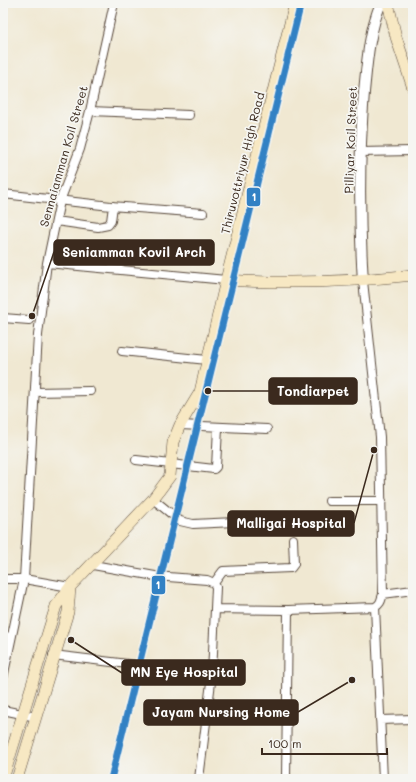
<svg xmlns="http://www.w3.org/2000/svg" width="416" height="782" font-family="Mali,sans-serif">
  <style>
    .lines { fill: none; stroke-linecap: round; stroke-linejoin: round }
    .minor-casing { stroke: #564639; stroke-width: 10 }
    .tertiary-casing { stroke: #564639; stroke-width: 12 }
    .secondary-casing { stroke: #564639; stroke-width: 12 }
    .minor { stroke: #fff; stroke-width: 8 }
    .tertiary { stroke: #fff; stroke-width: 10 }
    .secondary { stroke: #f7e8c3; stroke-width: 11 }
    .metro-1-casing { stroke: #f6f6f2; stroke-width: 10 }
    .metro-1 { stroke: #3281c4; stroke-width: 7 }
    .labels { text-anchor: middle; dominant-baseline: central; stroke-width: 3.5; stroke-linejoin: round; paint-order: stroke }
    .street-label { font-size: 12px; fill: #3b2a1e; stroke: #f6f6f2 }
    .leader { fill: none; stroke: #3b2a1e; stroke-width: 1.5 }
    .callout-dot { fill: #3b2a1e; stroke: #f6f6f2; stroke-width: 1.5 }
    .callout { fill: #3b2a1e; stroke: #3b2a1e; stroke-width: 1.5 }
    .callout-label { font-size: 13px; text-anchor: middle; font-weight: bold; fill: #fff }
    .line-badge { stroke: #f6f6f2; stroke-width: 1.5 }
    .badge-label { font-size: 11px; text-anchor: middle; font-weight: bold; fill: #fff }
  </style>
  <rect width="100%" height="100%" fill="#f6f6f2"/>
  <filter id="ink" filterUnits="userSpaceOnUse"><feTurbulence type="fractalNoise" baseFrequency=".025" numOctaves="2"/><feDisplacementMap in="SourceGraphic" scale="8" xChannelSelector="R" yChannelSelector="G"/><feConvolveMatrix kernelMatrix="1 2 1 2 8 2 1 2 1" color-interpolation-filters="sRGB"/></filter>
  <filter id="wash" filterUnits="userSpaceOnUse"><feTurbulence type="fractalNoise" baseFrequency=".012" numOctaves="4" result="noise"/><feDisplacementMap in="SourceGraphic" scale="16" xChannelSelector="R" yChannelSelector="G"/><feGaussianBlur stdDeviation="0.9" result="paint"/><feColorMatrix in="noise" values="0 0 0 0 0 0 0 0 0 0 0 0 0 0 0 0 0 1.4 0 .05"/><feComposite in="paint" operator="in"/></filter>
  <g filter="url(#wash)">
    <rect width="100%" height="100%" fill="#f0e8d2"/>
  </g>
  <g filter="url(#ink)">
    <g class="lines">
      <defs>
        <path id="minor" d="M 90,111 L 189,115
          M 360,152 L 413,151
          M 3,194 L 111,206 L 203,213
          M 56,221 L 98,227 L 108,225 L 111,221 L 113,206
          M 47,263 L 226,280
          M 3,318 L 29,320
          M 122,351 L 207,360
          M 35,392 L 90,391
          M 180,425 L 267,429
          M 136,460 L 214,469 L 216,467 L 218,428
          M 153,499 L 180,521 L 193,524 L 301,519
          M 329,501 L 382,501
          M 93,565 L 155,576 L 207,580 L 214,583 L 216,587 L 212,674 L 199,779
          M 3,579 L 24,579 L 70,587
          M 214,583 L 223,571 L 291,568 L 294,564 L 293,539
          M 383,594 L 413,590
          M 375,607 L 383,779
          M 215,609 L 288,610 L 375,607 C 381,604 381,600 383,594 L 380,437 L 363,281
          M 3,636 L 11,637
          M 53,655 L 212,674
          M 3,678 L 24,579 L 38,335 L 47,263 L 60,201 L 80,149 L 90,111 L 114,3
          M 3,710 L 36,717
          M 380,720 L 413,719
          M 286,779 L 288,610"/>
        <path id="tertiary" d="M 363,281 C 359,218 359,155 364,92 C 367,62 369,31 381,3"/>
        <path id="secondary" d="M 388,3 L 396,37 L 413,88
          M 226,280 C 288,284 351,282 413,275
          M 3,779 L 56,606 L 70,587 L 153,499 L 170,476 L 173,442 L 180,425 L 200,392 L 226,280 L 295,3
          M 17,779 L 68,612 L 70,588"/>
      </defs>
      <!-- minor casing -->
      <use href="#minor" class="minor-casing"/>
      <!-- tertiary casing -->
      <use href="#tertiary" class="tertiary-casing"/>
      <!-- secondary casing -->
      <use href="#secondary" class="secondary-casing"/>
      <!-- minor -->
      <use href="#minor" class="minor"/>
      <!-- tertiary -->
      <use href="#tertiary" class="tertiary"/>
      <!-- secondary -->
      <use href="#secondary" class="secondary"/>
      <defs>
        <path id="metro-1" d="M 111,779 L 301,3"/>
      </defs>
      <!-- metro-1 casing -->
      <use href="#metro-1" class="metro-1-casing"/>
      <!-- metro-1 -->
      <use href="#metro-1" class="metro-1"/>
    </g>
  </g>
  <g class="labels">
    <!-- street labels -->
    <g class="street-label">
      <text transform="translate(350 140) rotate(-88)">Pilliyar Koil Street</text>
      <text transform="translate(63 156) rotate(-74)">Sennaiamman Koil Street</text>
      <text transform="translate(242 163) rotate(-76)">Thiruvottriyur High Road</text>
    </g>
  </g>
  <!-- callouts -->
  <path class="leader" d="M32 316L54 252M208 391L269 391M374 450L354 523M71 640L122 673M352 680L298 712"/>
  <g class="callout-dot">
    <circle cx="32" cy="316" r="4"/>
    <circle cx="208" cy="391" r="4"/>
    <circle cx="374" cy="450" r="4"/>
    <circle cx="71" cy="640" r="4"/>
    <circle cx="352" cy="680" r="4"/>
  </g>
  <g class="callout">
    <rect x="54" y="240" width="160" height="25" rx="4"/>
    <rect x="269" y="378" width="88" height="26" rx="4"/>
    <rect x="228" y="511" width="126" height="25" rx="4"/>
    <rect x="122" y="660" width="123" height="25" rx="4"/>
    <rect x="144" y="700" width="154" height="25" rx="4"/>
  </g>
  <g class="callout-label">
    <text x="134" y="257">Seniamman Kovil Arch</text>
    <text x="313" y="396">Tondiarpet</text>
    <text x="291" y="528">Malligai Hospital</text>
    <text x="184" y="677">MN Eye Hospital</text>
    <text x="221" y="717">Jayam Nursing Home</text>
  </g>
  <g class="line-badge">
    <rect x="246" y="187" width="15" height="20" rx="4" fill="#3281c4"/>
    <rect x="151" y="575" width="15" height="20" rx="4" fill="#3281c4"/>
  </g>
  <g class="badge-label">
    <text x="254" y="201">1</text>
    <text x="158" y="589">1</text>
  </g>
  <!-- margin -->
  <rect width="416" height="782" fill="none" stroke="#f6f6f2" stroke-width="16"/>
  <!-- scale -->
  <path d="M262 748v6h125v-6" fill="none" stroke="#3b2a1e" stroke-width="2"/>
  <text x="268" y="748" font-size="12" fill="#3b2a1e" stroke="#f6f6f2" stroke-width="3" paint-order="stroke">100 m</text>
</svg>
